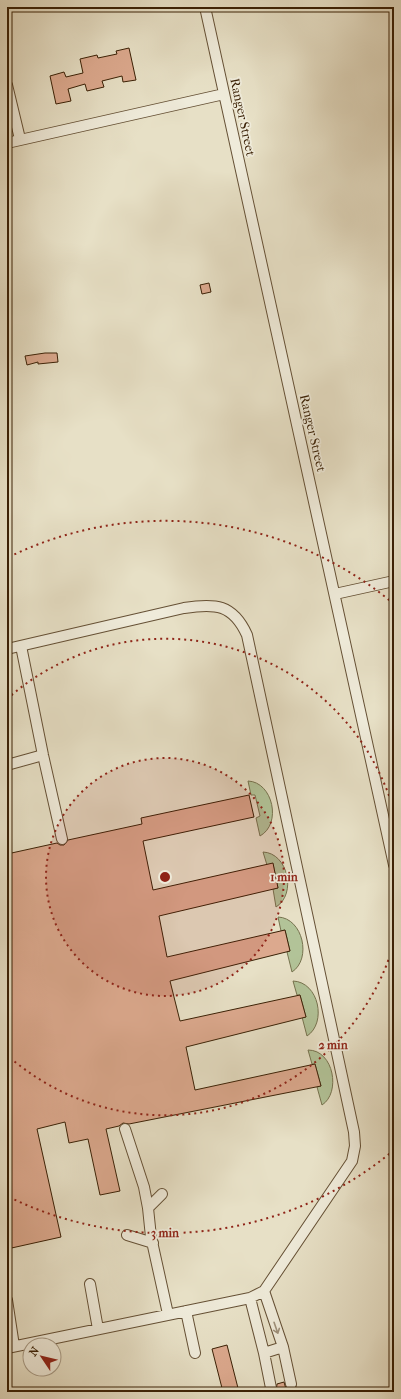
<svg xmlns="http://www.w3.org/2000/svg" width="401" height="1399" font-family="'IM FELL French Canon',serif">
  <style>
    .green { fill: #b2c398; stroke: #76724e }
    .building { fill: #dca98e; stroke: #3a2005 }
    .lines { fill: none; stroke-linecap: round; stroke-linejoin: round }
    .minor-tunnel { stroke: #c4ba9f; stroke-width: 10; stroke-dasharray: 10 5; stroke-linecap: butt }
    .minor-casing { stroke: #655035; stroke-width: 12 }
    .minor { stroke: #efebda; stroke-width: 10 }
    .oneway { stroke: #9e907a }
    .ring { fill: none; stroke: #8f2418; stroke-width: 2; stroke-dasharray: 2 4 }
    .labels { text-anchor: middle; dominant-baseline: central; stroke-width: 3.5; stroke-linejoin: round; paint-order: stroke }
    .street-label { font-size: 13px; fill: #3a2005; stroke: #efebda }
    .centre { fill: #8f2418; stroke: #efebda; stroke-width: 2 }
    .ring-label { font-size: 12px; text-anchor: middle; font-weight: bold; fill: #8f2418; stroke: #efebda; stroke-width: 3.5; stroke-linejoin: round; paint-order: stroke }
  </style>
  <rect width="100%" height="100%" fill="#e7e0c6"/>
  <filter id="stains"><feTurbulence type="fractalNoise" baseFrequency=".005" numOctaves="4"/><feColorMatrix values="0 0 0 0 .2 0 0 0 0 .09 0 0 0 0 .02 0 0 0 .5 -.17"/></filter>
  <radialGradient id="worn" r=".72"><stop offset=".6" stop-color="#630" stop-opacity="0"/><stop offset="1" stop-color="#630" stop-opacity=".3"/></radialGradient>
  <!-- green -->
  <path class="green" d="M 248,781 C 273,782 282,824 260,836 L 256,818 L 260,816 L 255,795 L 251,795 Z
    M 263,852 C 288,853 297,894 276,907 L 273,889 L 278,888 L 273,864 L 267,865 Z
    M 278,917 C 303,918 312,959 292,972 L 287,952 L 290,951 L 285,930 L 281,931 Z
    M 293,981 C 319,982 327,1023 307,1036 L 302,1017 L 306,1017 L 300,995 L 297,995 Z
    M 308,1050 C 334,1050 341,1093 322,1105 L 317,1087 L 321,1086 L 315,1064 L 312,1064 Z"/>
  <!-- building -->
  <path class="building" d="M 129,48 L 136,80 L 123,82 L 122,76 L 102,81 L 104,87 L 87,91 L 85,84 L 68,89 L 71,101 L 56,104 L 50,76 L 64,72 L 66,77 L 83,73 L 80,59 L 97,55 L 98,58 L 117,54 L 116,51 Z
    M 209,283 L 211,292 L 202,294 L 200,285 Z
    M 45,353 L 57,353 L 58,362 L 38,364 L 38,362 L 27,365 L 25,356 Z
    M 249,795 L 254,817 L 143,841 L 153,890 L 273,863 L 278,888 L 159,916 L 167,957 L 285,930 L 290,951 L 170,981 L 180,1021 L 300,995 L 306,1017 L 186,1047 L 195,1090 L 315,1064 L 321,1086 L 129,1124 L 123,1123 L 119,1126 L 106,1129 L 120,1191 L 100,1195 L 88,1139 L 69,1143 L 65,1122 L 37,1129 L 61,1237 L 7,1249 L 7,854 L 57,843 L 60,845 L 64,845 L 68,840 L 142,824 L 141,818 Z
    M 227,1345 L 239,1392 L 223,1392 L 212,1349 Z
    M 284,1382 L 286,1389 L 292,1390 L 296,1388 L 297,1392 L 276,1392 L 277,1384 Z"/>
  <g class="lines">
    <!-- minor-tunnel -->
    <path class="minor-tunnel" d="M 291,1384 L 293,1392"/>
    <defs>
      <path id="minor" d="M 205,7 L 394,865
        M 7,85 L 20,139
        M 7,143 L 224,94
        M 335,594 L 394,581
        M 21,646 L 43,755 L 62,839
        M 7,649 L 184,608 C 215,603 233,604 247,635 L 354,1132 L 355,1146 L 352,1161 L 264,1291 L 250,1298 L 7,1348
        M 7,765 L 43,755
        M 125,1129 L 144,1187 L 148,1208
        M 162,1194 L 148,1208 L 151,1237 L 168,1314
        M 127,1235 L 153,1243
        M 90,1284 L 98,1329
        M 264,1291 L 283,1347 L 291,1384
        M 250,1298 L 264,1353 L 271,1388
        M 7,1300 L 14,1346
        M 186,1311 L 195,1353
        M 264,1353 L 283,1347"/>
    </defs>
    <!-- minor casing -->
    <use href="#minor" class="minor-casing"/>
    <!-- minor -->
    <use href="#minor" class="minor"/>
  </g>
  <!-- one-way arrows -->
  <defs><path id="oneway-shaft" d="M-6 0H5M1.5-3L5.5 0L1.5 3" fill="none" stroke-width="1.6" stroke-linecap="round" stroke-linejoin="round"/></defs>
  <use class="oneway" href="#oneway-shaft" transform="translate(276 1328) rotate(71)"/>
  <!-- distance rings -->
  <circle cx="165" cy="877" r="119" fill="#8f2418" fill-opacity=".12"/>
  <g class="ring">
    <circle cx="165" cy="877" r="119"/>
    <path d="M394 943A238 238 0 0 1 7 1055M7 699A238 238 0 0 1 394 811"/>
    <path d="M394 1150A356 356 0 0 1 9 1197M9 557A356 356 0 0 1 394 604"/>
  </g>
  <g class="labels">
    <!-- street labels -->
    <g class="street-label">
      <text transform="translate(243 117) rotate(78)">Ranger Street</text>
      <text transform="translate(313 433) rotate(77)">Ranger Street</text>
    </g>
  </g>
  <circle cx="165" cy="877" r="6" class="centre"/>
  <g class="ring-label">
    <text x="284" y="881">1 min</text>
    <text x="333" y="1049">2 min</text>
    <text x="165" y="1237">3 min</text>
  </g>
  <!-- margin -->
  <rect width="401" height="1399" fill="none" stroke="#e7e0c6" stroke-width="24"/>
  <rect x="8" y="8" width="385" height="1383" fill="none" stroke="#3a2005" stroke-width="2"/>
  <rect x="12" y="12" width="377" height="1375" fill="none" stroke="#3a2005"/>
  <!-- north arrow -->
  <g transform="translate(42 1357) rotate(305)"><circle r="19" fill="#efebda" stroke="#a79a85"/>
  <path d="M0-3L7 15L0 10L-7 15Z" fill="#8f2418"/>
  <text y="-6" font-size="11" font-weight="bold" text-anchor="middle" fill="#3a2005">N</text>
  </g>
  <rect width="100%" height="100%" filter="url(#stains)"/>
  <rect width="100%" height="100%" fill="url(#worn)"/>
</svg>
